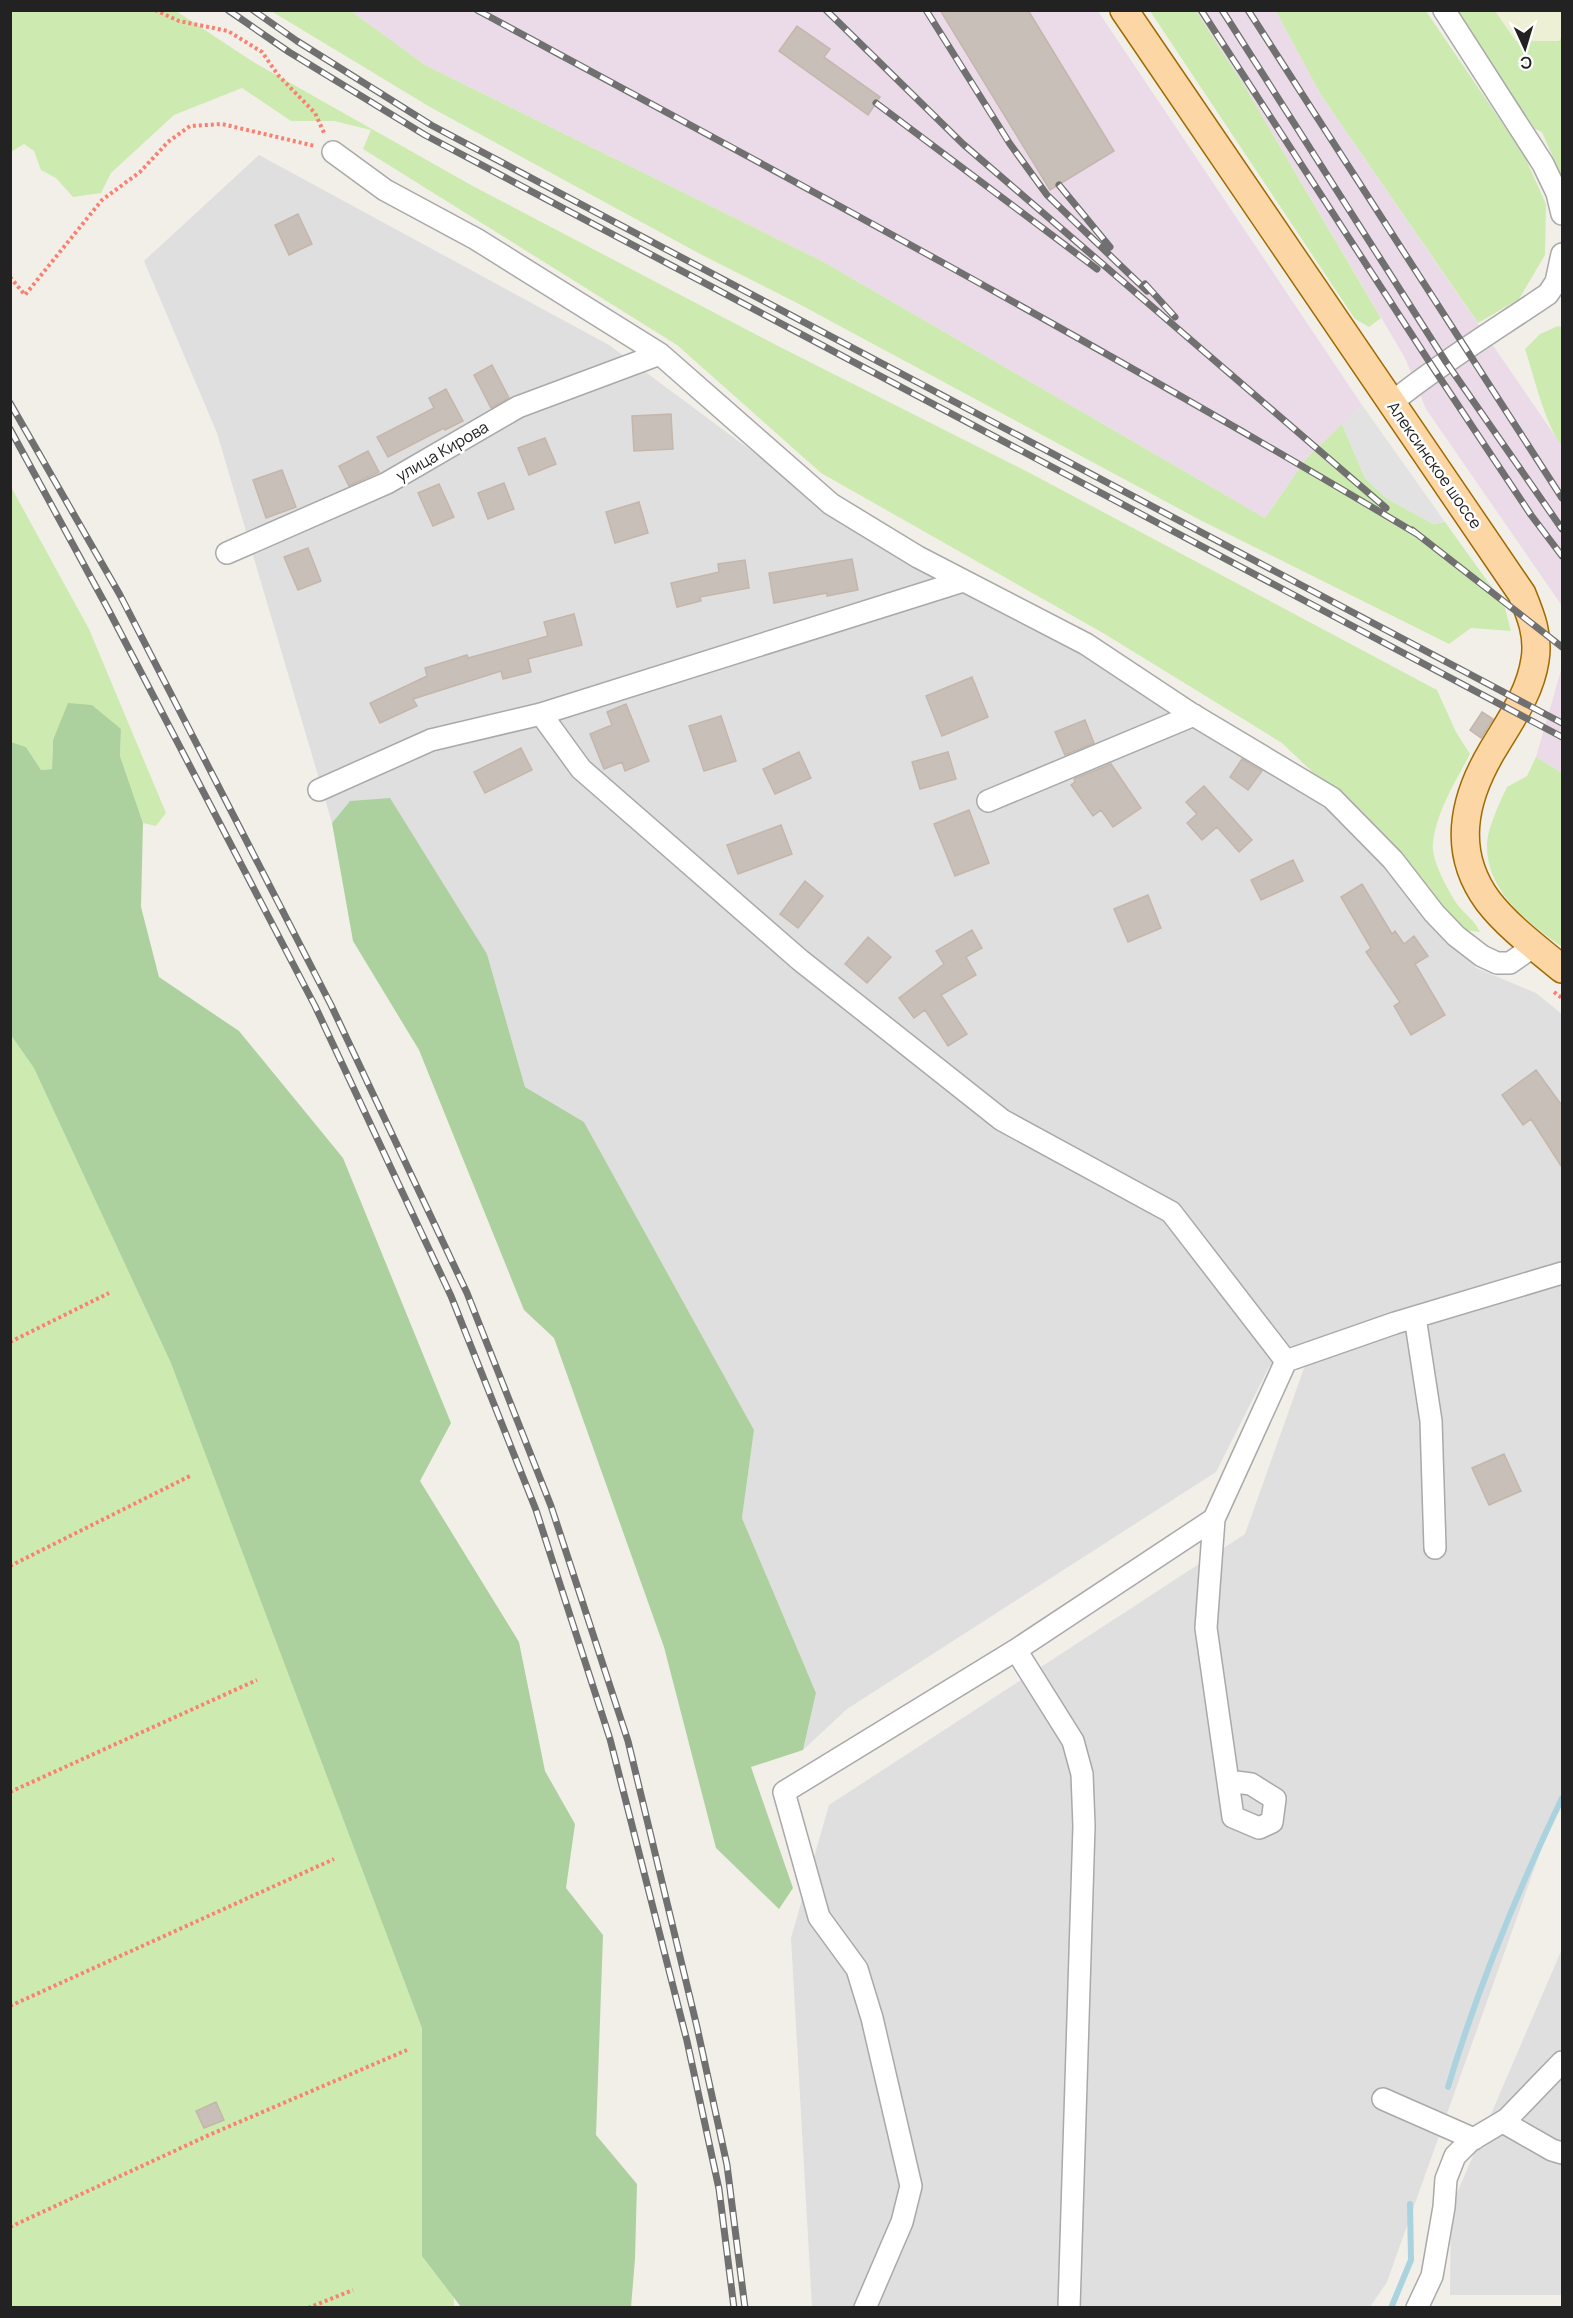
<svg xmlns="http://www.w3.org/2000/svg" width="1573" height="2318" font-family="Manrope,sans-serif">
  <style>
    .residential { fill: #e0dfdf }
    .industrial { fill: #ebdbe8 }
    .farmland { fill: #eef0d5 }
    .grass { fill: #cdebb0 }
    .forest { fill: #add19e }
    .parking { fill: #e2e2e2 }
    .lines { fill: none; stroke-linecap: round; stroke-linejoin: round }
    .stream { stroke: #aad3df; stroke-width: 6 }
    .building { fill: #c7bfb8; stroke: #c4b6ab; stroke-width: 1.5 }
    .minor-casing { stroke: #a9a9a9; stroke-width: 24 }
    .major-casing { stroke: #a06b00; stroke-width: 30 }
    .path { stroke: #fa8072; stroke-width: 4; stroke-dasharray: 3 3; stroke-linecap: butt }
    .minor { stroke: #fff; stroke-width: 21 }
    .major { stroke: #fcd6a4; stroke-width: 27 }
    .rail-casing { stroke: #707070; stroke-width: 7 }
    .rail { stroke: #fff; stroke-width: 4.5; stroke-dasharray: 14; stroke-linecap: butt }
    .labels { text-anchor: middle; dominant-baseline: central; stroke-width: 5; stroke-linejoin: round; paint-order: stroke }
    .street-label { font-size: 16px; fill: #222; stroke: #fff }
  </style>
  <rect width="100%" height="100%" fill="#f2efe9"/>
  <!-- residential -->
  <path class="residential" d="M 259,155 L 609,345 L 873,541 L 1084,656 L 1330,803 L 1476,968 L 1536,993 L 1562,1014 L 1562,1265 L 1308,1345 L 1289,1347 L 1269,1367 L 1216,1472 L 847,1709 L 803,1750 L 816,1693 L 742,1518 L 754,1430 L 584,1122 L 525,1087 L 487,954 L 350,801 L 332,823 L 217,433 L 144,261 Z
    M 1562,1285 L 1562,1791 L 1387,2282 L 1370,2307 L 812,2307 L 791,1938 L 829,1805 L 1245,1534 L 1309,1354 Z
    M 1562,1949 L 1562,2295 L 1450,2295 L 1451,2207 Z"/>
  <!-- industrial -->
  <path class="industrial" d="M 351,11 L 1098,11 L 1362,405 L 1306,459 L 1265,518 L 822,261 L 425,65 Z
    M 1196,11 L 1276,11 L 1321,95 L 1562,446 L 1562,606 L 1426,409 L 1405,358 L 1245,87 Z
    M 1562,667 L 1562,773 L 1536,757 Z"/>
  <!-- farmland -->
  <path class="farmland" d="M 1495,11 L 1562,11 L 1562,36 L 1559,41 L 1516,41 Z"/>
  <!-- grass -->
  <path class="grass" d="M 11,11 L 176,11 L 255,63 L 471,185 L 778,346 L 1028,472 L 1437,690 L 1456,732 L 1470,754 C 1455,783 1436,812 1433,844 C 1431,860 1448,890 1457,904 C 1464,914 1474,919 1480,932 L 1465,930 L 1442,912 L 1415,870 L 1282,743 L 1103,633 L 821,473 L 677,345 L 363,149 L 371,130 L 334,121 L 291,121 L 242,88 L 174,115 L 111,173 L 101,193 L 73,197 L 56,178 L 41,170 L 34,151 L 24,144 L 11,152 Z
    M 271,11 L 351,11 L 425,65 L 822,261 L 1265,518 L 1306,459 L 1342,424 L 1365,478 L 1386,498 L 1433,524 L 1445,522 L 1504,604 L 1511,631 L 1471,628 L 1449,644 L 1200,520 L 799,304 L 702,255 L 430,107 Z
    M 1150,11 L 1196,11 L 1245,87 L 1381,318 L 1369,327 L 1355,319 Z
    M 1276,11 L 1426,11 L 1524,155 L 1546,204 L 1545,255 L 1519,299 L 1478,323 L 1321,95 Z
    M 1455,11 L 1495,11 L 1516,41 L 1559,41 L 1562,36 L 1562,178 L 1542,132 L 1535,129 Z
    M 1558,326 L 1562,327 L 1562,446 C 1545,425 1534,376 1525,349 L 1540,334 Z
    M 10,485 L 89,629 L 166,813 L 156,826 L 143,823 L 120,756 L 121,729 L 53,740 L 52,769 L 41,770 L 26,747 L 11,742 Z
    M 1536,757 L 1562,773 L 1562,947 C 1528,923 1485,890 1487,843 C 1488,827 1500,802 1507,787 L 1527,776 Z
    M 10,949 L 446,2024 L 454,2307 L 11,2307 Z"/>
  <!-- forest -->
  <path class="forest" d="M 68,703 L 92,705 L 121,729 L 120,756 L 143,823 L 141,907 L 159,977 L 239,1031 L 343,1158 L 451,1423 L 420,1481 L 519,1642 L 545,1771 L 575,1824 L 566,1888 L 603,1935 L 596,2135 L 637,2184 L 635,2259 L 631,2307 L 461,2307 L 422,2256 L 422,2028 L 171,1363 L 34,1068 L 11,1035 L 11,742 L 26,747 L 41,770 L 52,769 L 53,740 Z
    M 390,798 L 487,954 L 525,1087 L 584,1122 L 754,1430 L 742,1518 L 816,1693 L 803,1750 L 751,1767 L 793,1888 L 779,1909 L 716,1848 L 664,1647 L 554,1338 L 524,1310 L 419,1050 L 353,941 L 332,823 L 350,801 Z"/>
  <!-- parking -->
  <path class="parking" d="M 1362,405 L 1445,522 L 1433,524 L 1386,498 L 1365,478 L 1342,424 Z"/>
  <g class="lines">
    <!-- stream -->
    <path class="stream" d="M 1448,2087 C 1477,1990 1518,1890 1562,1798
      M 1391,2308 L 1411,2260 L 1410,2204"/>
  </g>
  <!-- building -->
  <path class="building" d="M 940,10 L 1028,10 L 1114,151 L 1050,190 Z
    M 797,26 L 830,49 L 824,57 L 880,97 L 868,115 L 779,51 Z
    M 298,214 L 312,244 L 289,255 L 275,225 Z
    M 492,365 L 509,398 L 491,408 L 474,375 Z
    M 446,389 L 463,421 L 445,430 L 444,428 L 388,457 L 377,437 L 434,408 L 429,398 Z
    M 671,414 L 673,449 L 634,451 L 632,416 Z
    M 545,438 L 556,464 L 529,475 L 518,448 Z
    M 368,451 L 379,472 L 349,486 L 339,466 Z
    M 282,470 L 296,507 L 266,518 L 253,480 Z
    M 504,483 L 514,509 L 488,519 L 478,493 Z
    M 439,484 L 454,517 L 433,526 L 418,493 Z
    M 639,502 L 648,533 L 615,543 L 606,512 Z
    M 308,548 L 321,581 L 298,590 L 284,557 Z
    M 852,559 L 858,590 L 827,596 L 827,593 L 774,603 L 769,573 Z
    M 745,560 L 749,588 L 700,597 L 701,601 L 677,607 L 671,583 L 719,572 L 718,564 Z
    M 574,614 L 582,645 L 528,659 L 531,672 L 503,679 L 501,671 L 413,699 L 417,706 L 380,723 L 370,703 L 427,676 L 425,668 L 467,655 L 468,658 L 548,636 L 544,622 Z
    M 972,677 L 988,717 L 942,736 L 926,696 Z
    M 626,704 L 649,761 L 625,771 L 622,762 L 604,769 L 590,734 L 612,725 L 607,712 Z
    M 1482,712 L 1493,719 L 1481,738 L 1470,730 Z
    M 721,716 L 736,761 L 704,771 L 689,726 Z
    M 1085,720 L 1094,743 L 1065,755 L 1055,732 Z
    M 521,748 L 532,770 L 485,793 L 474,772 Z
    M 799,752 L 811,778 L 775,794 L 763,769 Z
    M 948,752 L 956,779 L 920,789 L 912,762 Z
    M 1242,759 L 1262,771 L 1248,790 L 1230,777 Z
    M 1111,764 L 1141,808 L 1113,827 L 1101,810 L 1093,816 L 1071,785 L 1075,782 L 1074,779 Z
    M 1204,786 L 1252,840 L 1239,852 L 1217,827 L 1202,840 L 1187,823 L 1197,814 L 1186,802 Z
    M 969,810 L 989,863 L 955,876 L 934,824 Z
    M 781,825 L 792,854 L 738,874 L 727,845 Z
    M 1293,860 L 1303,881 L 1261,900 L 1251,880 Z
    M 805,881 L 823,896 L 798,928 L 780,914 Z
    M 1362,884 L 1392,934 L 1395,931 L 1404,944 L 1414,936 L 1428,956 L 1415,964 L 1445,1015 L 1411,1035 L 1394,1006 L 1400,1002 L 1366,952 L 1371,948 L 1341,897 Z
    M 1148,895 L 1161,928 L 1128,942 L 1114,909 Z
    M 972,930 L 982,948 L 966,957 L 976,975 L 941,995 L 967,1034 L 948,1046 L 925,1010 L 914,1018 L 899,998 L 944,964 L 936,951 Z
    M 868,937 L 891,957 L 867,983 L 845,964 Z
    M 1536,1070 L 1563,1107 L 1563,1169 L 1531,1119 L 1523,1125 L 1502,1095 Z
    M 1504,1454 L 1521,1491 L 1489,1505 L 1472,1468 Z
    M 216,2102 L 224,2120 L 204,2128 L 196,2111 Z"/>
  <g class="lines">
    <defs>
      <path id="minor" d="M 1444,10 L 1543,164 L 1557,193 L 1562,214
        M 333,152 L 385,190 L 476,239 L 660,354 L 831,504 L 918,557 L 1086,644 L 1190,713 L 1332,798 L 1393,860 L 1434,913 L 1456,936 L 1482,956 L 1497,963 L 1510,963 L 1534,946
        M 1391,403 C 1441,363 1495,330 1548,294 L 1556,282 L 1562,254
        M 227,553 L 387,483 L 518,407 L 660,354
        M 541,714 L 581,769 L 800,960 L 1002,1120 L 1171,1212 L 1286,1361
        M 319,790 L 431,740 L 541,714 L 963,581
        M 988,801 L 1194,715
        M 1415,1317 L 1431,1421 L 1435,1548
        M 1214,1519 L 1206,1628 L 1233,1817 L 1259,1828 L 1272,1822 L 1275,1799 L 1251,1784 L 1228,1781
        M 1016,1650 L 1073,1741 L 1082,1774 L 1084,1826 L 1069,2308
        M 1383,2099 L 1474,2139
        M 1503,2122 L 1552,2150 L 1562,2153
        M 865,2308 L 902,2222 L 911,2186 L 872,2018 L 857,1969 L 819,1917 L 784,1792 L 1016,1650 L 1214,1519 L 1286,1361 L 1395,1323 L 1562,1273
        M 1417,2308 L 1432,2276 L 1444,2207 L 1446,2179 L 1455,2156 L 1470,2141 L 1507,2119 L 1562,2062"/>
      <path id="major" d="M 1124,10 L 1522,594 C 1531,616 1539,636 1535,660 C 1530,694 1509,722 1492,751 C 1463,800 1452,852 1488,901 C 1508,927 1537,948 1562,969"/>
    </defs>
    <!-- minor casing -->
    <use href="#minor" class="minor-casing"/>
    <!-- major casing -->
    <use href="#major" class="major-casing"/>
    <!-- path -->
    <path class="path" d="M 155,10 L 179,21 L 228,31 L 262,52 L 278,75 L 315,113 L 325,135
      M 10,277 L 25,295 L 102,200 L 140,172 L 168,142 L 190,126 L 222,124 L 315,146
      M 1554,992 L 1562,998
      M 10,1342 L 109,1293
      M 10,1566 L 190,1476
      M 10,1792 L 257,1680
      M 10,2006 L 334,1859
      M 10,2227 L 209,2135 L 407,2050
      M 308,2308 L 353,2290"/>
    <!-- minor -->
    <use href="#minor" class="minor"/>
    <!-- major -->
    <use href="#major" class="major"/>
    <defs>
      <path id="rail" d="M 228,10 L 289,52 L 425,135 L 1562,737
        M 253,10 L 297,41 L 431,125 L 1562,723
        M 477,10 C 793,180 1109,350 1417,534
        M 826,10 L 963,144 L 1386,508
        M 926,10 L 1010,144 L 1047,195 L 1147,291
        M 1201,10 L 1434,369 L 1531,515 L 1562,556
        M 1222,10 L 1446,362 L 1562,529
        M 1248,10 L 1562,498
        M 876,103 L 1097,269
        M 1059,185 L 1110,247
        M 1145,284 L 1175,317
        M 10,403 L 120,595 L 331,1005 L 467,1293 L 551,1506 L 628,1741 L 697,2027 L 727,2165 L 745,2308
        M 10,429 L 108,609 L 315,1006 L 451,1296 L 536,1510 L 610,1739 L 687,2041 L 719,2189 L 734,2308
        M 1412,530 L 1562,647"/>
    </defs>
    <!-- rail casing -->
    <use href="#rail" class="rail-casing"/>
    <!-- rail -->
    <use href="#rail" class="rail"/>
  </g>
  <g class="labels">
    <!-- street labels -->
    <g class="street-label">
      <text transform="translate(442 451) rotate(-30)">улица Кирова</text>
      <text transform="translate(1435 465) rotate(55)">Алексинское шоссе</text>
    </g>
  </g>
  <!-- border -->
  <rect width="1573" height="2318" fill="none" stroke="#222222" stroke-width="24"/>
  <!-- north arrow -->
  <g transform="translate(1525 48) rotate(176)" stroke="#ffffff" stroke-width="4.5" paint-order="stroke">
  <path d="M0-4.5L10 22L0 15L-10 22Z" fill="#222222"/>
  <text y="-9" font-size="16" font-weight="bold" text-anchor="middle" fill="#222222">С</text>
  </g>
</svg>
